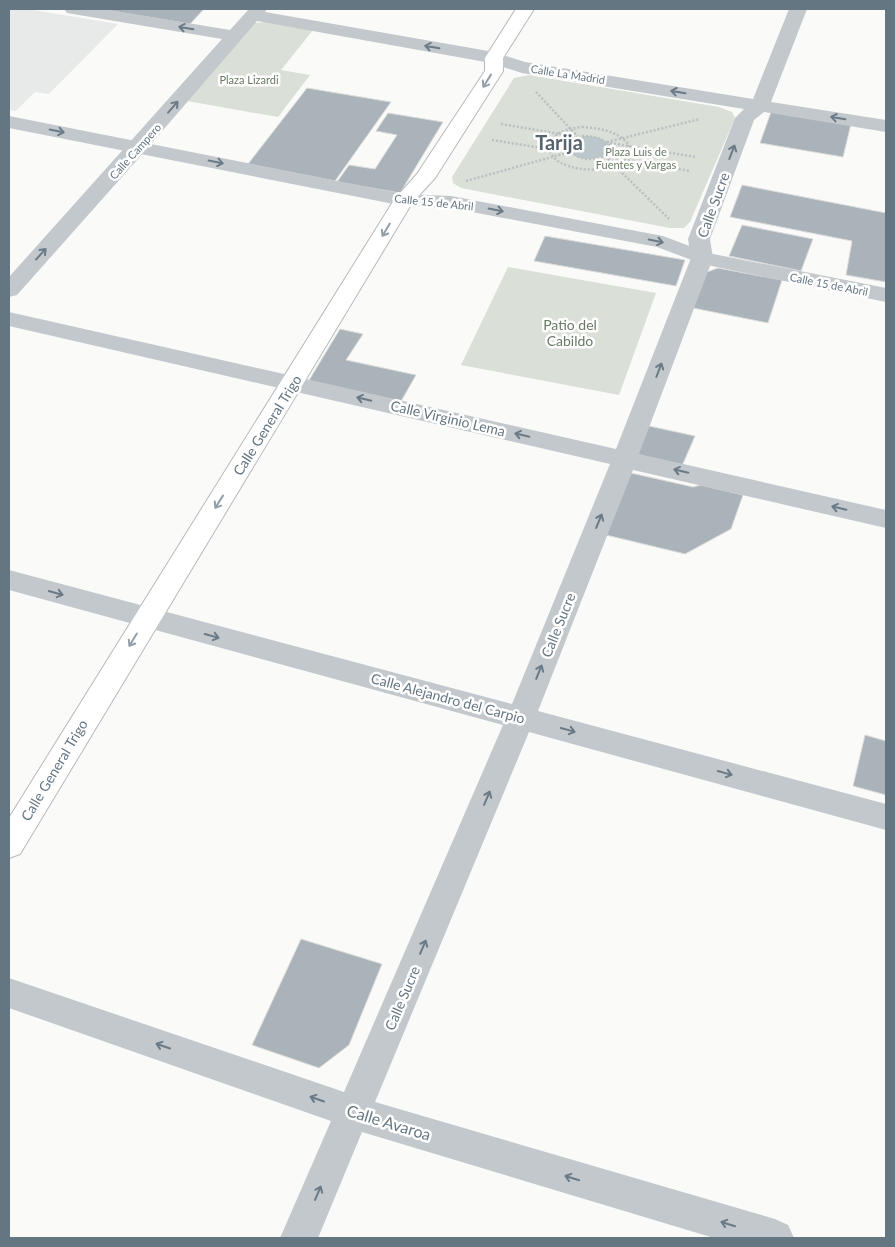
<svg xmlns="http://www.w3.org/2000/svg" width="895" height="1247" font-family="Lato,sans-serif">
  <style>
    .built { fill: #e8e9e9 }
    .green { fill: #dadfd7 }
    .water { fill: #bbc7cb }
    .building { fill: #aab3b9; stroke: #dcdcda }
    .lines { fill: none; stroke-linecap: round; stroke-linejoin: round }
    .primary-casing { stroke: #b5babe; stroke-width: 2 }
    .path { stroke: #bbbfc2; stroke-width: 2.5; stroke-dasharray: 2 2; stroke-linecap: butt }
    .minor { fill: #c3c8cc; fill-rule: evenodd }
    .tertiary { fill: #c3c8cc; fill-rule: evenodd }
    .primary { fill: #fff; fill-rule: evenodd }
    .oneway { stroke: #6a7a87 }
    .oneway2 { stroke: #939fa8 }
    .labels { text-anchor: middle; dominant-baseline: central; stroke-width: 5; stroke-linejoin: round; paint-order: stroke }
    .far-street-label { font-size: 11px; fill: #657683; stroke: #fff }
    .far-park-label { font-size: 11px; fill: #687a64; stroke: #fff }
    .street-label { font-size: 14px; fill: #657683; stroke: #fff }
    .park-label { font-size: 14px; fill: #687a64; stroke: #fff }
    .near-street-label { font-size: 16px; fill: #657683; stroke: #fff }
    .far-town-label { font-size: 20px; font-weight: bold; fill: #57646e; stroke: #fff }
  </style>
  <rect width="100%" height="100%" fill="#fafaf8"/>
  <!-- built -->
  <path class="built" d="M 9,9 L 27,9 L 118,24 L 49,94 L 35,92 L 16,111 L 9,110 Z"/>
  <!-- green -->
  <path class="green" d="M 266,22 L 313,30 L 281,70 L 310,75 L 278,117 L 187,101 L 254,23 Z
    M 529,75 L 719,107 L 732,112 L 735,118 L 690,222 L 684,228 L 670,228 L 461,188 L 453,183 L 452,177 L 514,78 Z
    M 508,267 L 656,293 L 619,395 L 461,365 Z"/>
  <!-- water -->
  <path class="water" d="M 585,136 C 594,136 604,137 610,146 L 608,153 C 596,161 576,162 567,149 L 567,145 L 573,139 Z"/>
  <!-- building -->
  <path class="building" d="M 99,9 L 204,9 L 190,24 Z
    M 307,88 L 391,102 L 335,181 L 248,164 Z
    M 771,112 L 851,124 L 843,157 L 760,143 Z
    M 388,113 L 443,122 L 400,193 L 337,182 L 349,165 L 375,169 L 397,135 L 376,131 Z
    M 742,185 L 886,213 L 886,282 L 846,275 L 852,241 L 730,217 Z
    M 742,225 L 813,239 L 801,271 L 729,256 Z
    M 545,236 L 685,260 L 676,286 L 534,261 Z
    M 718,268 L 782,280 L 768,323 L 693,308 L 707,272 Z
    M 340,329 L 363,334 L 346,360 L 416,375 L 400,403 L 308,382 Z
    M 649,426 L 695,436 L 682,466 L 635,454 Z
    M 631,473 L 693,487 L 701,485 L 743,495 L 731,529 L 685,554 L 606,535 Z
    M 865,735 L 886,741 L 886,795 L 853,786 Z
    M 301,939 L 382,964 L 349,1045 L 319,1068 L 252,1045 Z"/>
  <g class="lines">
    <defs>
      <path id="primary" d="M 516,9 L 534,9 L 503,58 L 503,71 L 435,178 L 412,203 L 20,854 L 9,858 L 9,818 L 394,200 L 417,174 L 485,71 L 485,58 Z"/>
    </defs>
    <!-- primary casing -->
    <use href="#primary" class="primary-casing"/>
    <!-- path -->
    <path class="path" d="M 536,92 L 578,137
      M 501,124 L 578,137
      M 582,127 C 599,128 618,131 629,145 C 629,175 580,173 561,163 C 555,160 552,155 548,149 C 552,132 567,129 582,127 Z
      M 582,136 C 593,136 602,138 610,146 L 608,153 C 595,163 574,161 567,145 L 571,141 Z
      M 492,140 L 567,152
      M 607,142 L 700,119
      M 610,143 L 696,157
      M 604,156 L 690,171
      M 605,156 L 669,219
      M 466,181 L 570,152"/>
    <!-- minor -->
    <path class="minor" d="M 64,9 L 103,9 L 230,30 L 249,9 L 267,9 L 265,12 L 494,52 L 525,62 L 753,99 L 789,9 L 807,9 L 771,102 L 886,120 L 886,132 L 764,112 L 754,120 L 710,239 L 713,258 L 639,454 L 886,510 L 886,528 L 633,470 L 538,711 L 886,804 L 886,830 L 529,732 L 375,1102 L 775,1219 L 788,1225 L 794,1238 L 714,1238 L 362,1132 L 318,1238 L 280,1238 L 331,1121 L 9,1008 L 9,978 L 344,1092 L 503,725 L 9,590 L 9,570 L 512,704 L 610,464 L 9,326 L 9,312 L 616,449 L 691,258 L 688,239 L 735,118 L 744,109 L 522,73 L 491,63 L 257,21 L 145,151 L 17,295 L 9,297 L 9,277 L 222,39 L 73,14 L 67,13 Z"/>
    <!-- tertiary -->
    <path class="tertiary" d="M 9,116 L 404,194 L 451,196 L 663,236 L 708,253 L 886,288 L 886,302 L 702,264 L 657,247 L 451,208 L 404,206 L 9,128 Z"/>
    <!-- primary -->
    <use href="#primary" class="primary"/>
  </g>
  <!-- one-way arrows -->
  <defs><path id="oneway-shaft" d="M-6 0H5M1.5-3L5.5 0L1.5 3" fill="none" stroke-width="1.6" stroke-linecap="round" stroke-linejoin="round" transform="scale(1.25)"/></defs>
  <g class="oneway">
    <use href="#oneway-shaft" transform="translate(186 28) rotate(-170)"/>
    <use href="#oneway-shaft" transform="translate(432 47) rotate(-170)"/>
    <use href="#oneway-shaft" transform="translate(678 92) rotate(-171)"/>
    <use href="#oneway-shaft" transform="translate(173 107) rotate(-49)"/>
    <use href="#oneway-shaft" transform="translate(838 118) rotate(-171)"/>
    <use href="#oneway-shaft" transform="translate(57 131) rotate(11)"/>
    <use href="#oneway-shaft" transform="translate(732 152) rotate(-69)"/>
    <use href="#oneway-shaft" transform="translate(216 162) rotate(11)"/>
    <use href="#oneway-shaft" transform="translate(496 210) rotate(11)"/>
    <use href="#oneway-shaft" transform="translate(656 241) rotate(12)"/>
    <use href="#oneway-shaft" transform="translate(41 254) rotate(-48)"/>
    <use href="#oneway-shaft" transform="translate(659 370) rotate(-69)"/>
    <use href="#oneway-shaft" transform="translate(364 399) rotate(-167)"/>
    <use href="#oneway-shaft" transform="translate(522 435) rotate(-167)"/>
    <use href="#oneway-shaft" transform="translate(681 471) rotate(-167)"/>
    <use href="#oneway-shaft" transform="translate(839 508) rotate(-167)"/>
    <use href="#oneway-shaft" transform="translate(599 521) rotate(-68)"/>
    <use href="#oneway-shaft" transform="translate(56 593) rotate(16)"/>
    <use href="#oneway-shaft" transform="translate(212 636) rotate(15)"/>
    <use href="#oneway-shaft" transform="translate(539 672) rotate(-68)"/>
    <use href="#oneway-shaft" transform="translate(568 730) rotate(15)"/>
    <use href="#oneway-shaft" transform="translate(725 773) rotate(15)"/>
    <use href="#oneway-shaft" transform="translate(487 798) rotate(-67)"/>
    <use href="#oneway-shaft" transform="translate(423 947) rotate(-67)"/>
    <use href="#oneway-shaft" transform="translate(163 1046) rotate(-161)"/>
    <use href="#oneway-shaft" transform="translate(317 1099) rotate(-161)"/>
    <use href="#oneway-shaft" transform="translate(572 1178) rotate(-163)"/>
    <use href="#oneway-shaft" transform="translate(318 1193) rotate(-67)"/>
    <use href="#oneway-shaft" transform="translate(728 1224) rotate(-163)"/>
  </g>
  <g class="oneway2">
    <use href="#oneway-shaft" transform="translate(487 81) rotate(122)"/>
    <use href="#oneway-shaft" transform="translate(386 230) rotate(121)"/>
    <use href="#oneway-shaft" transform="translate(219 502) rotate(122)"/>
    <use href="#oneway-shaft" transform="translate(133 640) rotate(121)"/>
  </g>
  <g class="labels">
    <!-- far-street labels -->
    <g class="far-street-label">
      <text transform="translate(568 74) rotate(9)">Calle La Madrid</text>
      <text transform="translate(135 151) rotate(-48)">Calle Campero</text>
      <text transform="translate(434 202) rotate(6)">Calle 15 de Abril</text>
      <text transform="translate(829 284) rotate(11)">Calle 15 de Abril</text>
    </g>
    <!-- far-park labels -->
    <g class="far-park-label">
      <text x="249" y="79">Plaza Lizardi</text>
      <text x="636" y="151">Plaza Luis de<tspan x="636" dy="13">Fuentes y Vargas</tspan></text>
    </g>
    <!-- street labels -->
    <g class="street-label">
      <text transform="translate(713 205) rotate(-70)">Calle Sucre</text>
      <text transform="translate(448 418) rotate(13)">Calle Virginio Lema</text>
      <text transform="translate(267 425) rotate(-58)">Calle General Trigo</text>
      <text transform="translate(558 625) rotate(-68)">Calle Sucre</text>
      <text transform="translate(448 698) rotate(15)">Calle Alejandro del Carpio</text>
      <text transform="translate(54 770) rotate(-59)">Calle General Trigo</text>
      <text transform="translate(402 998) rotate(-67)">Calle Sucre</text>
    </g>
    <!-- park labels -->
    <g class="park-label">
      <text x="570" y="324">Patio del<tspan x="570" dy="16">Cabildo</tspan></text>
    </g>
    <!-- near-street labels -->
    <g class="near-street-label">
      <text transform="translate(389 1122) rotate(17)">Calle Avaroa</text>
    </g>
    <!-- far-town labels -->
    <g class="far-town-label">
      <text x="559" y="142">Tarija</text>
    </g>
  </g>
  <!-- border -->
  <rect width="895" height="1247" fill="none" stroke="#657683" stroke-width="20"/>
</svg>
